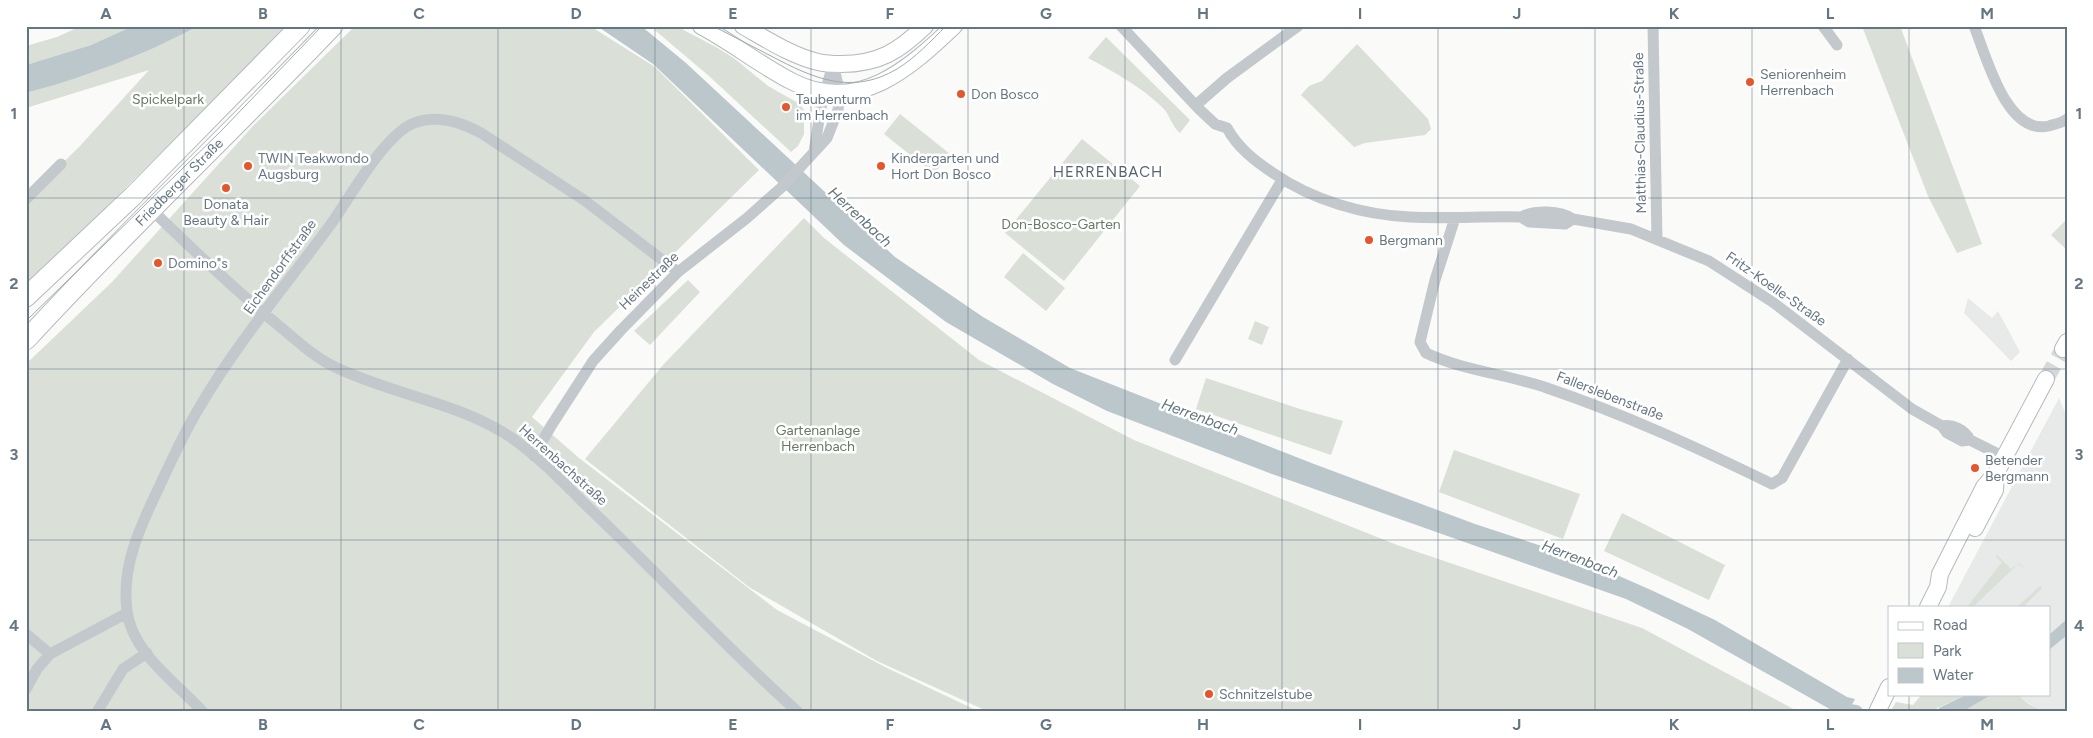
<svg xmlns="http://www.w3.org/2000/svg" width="2093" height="738" font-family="Figtree,sans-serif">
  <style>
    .built { fill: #e8e9e9 }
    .green { fill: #dadfd7 }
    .water { fill: #bbc7cb }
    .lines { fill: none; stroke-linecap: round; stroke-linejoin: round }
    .canal { stroke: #bbc7cb; stroke-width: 14 }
    .secondary-tunnel { stroke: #d5d9db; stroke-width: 16; stroke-dasharray: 16 8; stroke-linecap: butt }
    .secondary-casing { stroke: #b3babf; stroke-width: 18 }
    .primary-casing { stroke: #b5babe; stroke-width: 21 }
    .street { stroke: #c3c8cc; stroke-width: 11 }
    .secondary { stroke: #fff; stroke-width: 16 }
    .primary { stroke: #fff; stroke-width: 19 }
    .tram { stroke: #a2aab0; stroke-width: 1 }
    .grid { fill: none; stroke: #657683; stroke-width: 1; stroke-opacity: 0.55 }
    .poi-dot { fill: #e4572e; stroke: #fff; stroke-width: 2 }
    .labels { text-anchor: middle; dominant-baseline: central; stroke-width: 5; stroke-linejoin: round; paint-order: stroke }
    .poi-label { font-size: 14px; fill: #657683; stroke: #fff; text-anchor: start }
    .park-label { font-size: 14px; fill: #687a64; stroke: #fff }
    .street-label { font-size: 14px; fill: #657683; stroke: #fff }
    .neighbourhood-label { font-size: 15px; letter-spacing: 1px; fill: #57646e; stroke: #fff }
    .water-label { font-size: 15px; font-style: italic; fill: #60757c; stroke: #fff }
    .neatline { fill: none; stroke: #657683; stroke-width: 2 }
    .grid-label { font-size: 16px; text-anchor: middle; font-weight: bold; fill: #657683 }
  </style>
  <rect width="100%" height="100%" fill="#fafaf8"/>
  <!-- built -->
  <path class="built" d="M 1968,298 L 1992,318 L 1998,311 L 2020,352 L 2011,361 L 1964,313 Z
    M 2059,398 L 2067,417 L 2067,712 L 2049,712 L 2040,710 L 2022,699 L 2018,694 L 2049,694 L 2049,607 L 1948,607 Z"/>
  <!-- green -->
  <path class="green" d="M 81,26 L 133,26 L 91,45 L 26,65 L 26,46 L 57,37 Z
    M 198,26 L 288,26 L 26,287 L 26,199 L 79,147 L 149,70 L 26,108 L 26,93 C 82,77 147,54 198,26 Z
    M 355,26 L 590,26 L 655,67 L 759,170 L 594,332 L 532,417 L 579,458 L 777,610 L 887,668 L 980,712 L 26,712 L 26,364 L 112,282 L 253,126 Z
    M 650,26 L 676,26 L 716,47 L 735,59 L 768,86 L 800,104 L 804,110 L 804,134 L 798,146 L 791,152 L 709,76 Z
    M 1862,26 L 1900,26 L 1982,244 L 1957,253 L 1928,196 Z
    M 1106,37 L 1190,120 L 1180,133 C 1172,127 1170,115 1163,108 C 1142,87 1114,72 1088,58 Z
    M 1357,44 L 1428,119 L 1431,129 L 1425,135 L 1365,143 L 1354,147 L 1301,95 L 1309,86 L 1322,81 Z
    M 900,114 L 950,154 L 934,174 L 884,134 Z
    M 1082,139 L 1140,186 L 1064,281 L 1005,233 Z
    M 804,218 L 824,238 L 979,360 L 1134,440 L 1397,545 L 1642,628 L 1799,712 L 989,712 L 877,661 L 749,587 L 585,459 L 663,365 Z
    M 2067,219 L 2067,250 L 2051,235 Z
    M 1023,253 L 1065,288 L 1046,311 L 1004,277 Z
    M 688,280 L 700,292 L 650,345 L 634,331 Z
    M 1255,321 L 1269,327 L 1262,345 L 1248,339 Z
    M 1206,378 L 1300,409 L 1343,421 L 1331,455 L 1196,409 Z
    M 1454,450 L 1580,494 L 1563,539 L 1439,492 Z
    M 1622,513 L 1725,565 L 1709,600 L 1604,551 Z
    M 1997,555 L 2011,569 L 2019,563 L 2025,569 L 2018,564 L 1973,607 L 1967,607 L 2002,562 L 1996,557 Z
    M 2040,586 L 2042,588 L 2023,607 L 2017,607 Z
    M 1922,694 L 1968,694 L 1929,712 L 1890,712 L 1896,702 L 1913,705 Z
    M 1993,694 L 2018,694 C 2025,704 2038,709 2049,712 L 1962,712 Z"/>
  <!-- water -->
  <path class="water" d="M 133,26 L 198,26 C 147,54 82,78 26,93 L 26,65 L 91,45 Z
    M 597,26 L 640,26 L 646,30 L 686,63 L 895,257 L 983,317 L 1070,368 L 1314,464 L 1475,524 L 1578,558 L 1651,590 L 1715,620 L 1847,697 L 1855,699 L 1848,712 L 1835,712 L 1688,629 L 1626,599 L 1272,474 L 1107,411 L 1053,384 L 946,322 L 844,245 L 653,64 Z
    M 2067,619 L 2067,635 L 2049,650 L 2049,635 Z
    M 1968,694 L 1993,694 L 1962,712 L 1940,712 L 1939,708 Z"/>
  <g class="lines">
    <!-- canal -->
    <path class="canal" d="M 1849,711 L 1856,712"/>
    <!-- secondary-tunnel -->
    <path class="secondary-tunnel" d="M 2046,379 L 2063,349"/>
    <defs>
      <path id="secondary" d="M 701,26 C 733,43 761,66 793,82 C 858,115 910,68 954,26
        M 743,26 C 766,39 792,56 818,62 C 826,64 834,64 841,64 C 879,64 899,51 925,26
        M 2063,349 L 2067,342
        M 1975,528 L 1995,490 L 1996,473
        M 1928,607 L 1938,587 L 1940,574 L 1984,487 L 1996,473 L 2046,379
        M 1877,712 L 1889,687"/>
      <g id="primary">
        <path d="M 26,297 L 133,196 L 300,26"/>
        <path id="s1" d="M 26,340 C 125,232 232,132 333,26"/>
      </g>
    </defs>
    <!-- secondary casing -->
    <use href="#secondary" class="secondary-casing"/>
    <!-- primary casing -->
    <use href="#primary" class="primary-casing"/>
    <!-- street -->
    <path class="street" d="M 1121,26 L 1199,109 L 1215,124 L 1227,128 C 1238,148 1255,161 1273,173 C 1312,200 1363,215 1410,217 C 1447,219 1484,216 1521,217 L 1529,222 L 1565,224 L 1573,219
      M 1653,26 L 1657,239
      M 1823,26 L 1837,45
      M 1974,26 C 1986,55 2006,136 2049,126 C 2055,124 2062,123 2067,119
      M 1196,105 L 1227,78 L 1298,26
      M 814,152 L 821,107 L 833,64
      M 26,199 L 61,164
      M 152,210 C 193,250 234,289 278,325 C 296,340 314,357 335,367 C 393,395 458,402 512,438 C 540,458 565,484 589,508 C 660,575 725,647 798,712
      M 1521,217 C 1534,210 1560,210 1573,219 L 1631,229 L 1709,261 L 1774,303 L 1912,409 L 1942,426 L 1947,433 L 1962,441 L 1970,440 L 2004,457
      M 1455,218 L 1435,280 L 1420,342 L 1426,353 C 1464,371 1507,374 1547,388 C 1624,414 1698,448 1772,484 L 1782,478 L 1848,359
      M 1175,360 L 1282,180
      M 1942,426 C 1953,424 1965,430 1970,440
      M 534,456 L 551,426 L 593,361 L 621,330 L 678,272 L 747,218 L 782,187 L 827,138 L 838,110 L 840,93 L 833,64
      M 26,634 L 50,654 L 37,669 L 26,689
      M 50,654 L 127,613
      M 97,712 L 123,669 L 147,653
      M 203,712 C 177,683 132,653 127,611 C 121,565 141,525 160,485 C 172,459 184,433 199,408 C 236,344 287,284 331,224 C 351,196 384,135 414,123 C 438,114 461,122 481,133 L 584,200 L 678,272"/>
    <!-- secondary -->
    <use href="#secondary" class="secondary"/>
    <!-- primary -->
    <use href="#primary" class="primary"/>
    <!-- tram -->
    <path class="tram" d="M 713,26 C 732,36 752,46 771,56 C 813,78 851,96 897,69 C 915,58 931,41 946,26
      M 26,321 L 220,132 L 322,26"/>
  </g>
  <!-- grid -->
  <path class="grid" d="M 184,26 L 184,712M 341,26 L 341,712M 498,26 L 498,712M 655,26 L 655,712M 811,26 L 811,712M 968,26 L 968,712M 1125,26 L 1125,712M 1282,26 L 1282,712M 1438,26 L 1438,712M 1595,26 L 1595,712M 1752,26 L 1752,712M 1909,26 L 1909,607M 26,198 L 2067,198M 26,369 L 2067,369M 26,540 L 2067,540M 1909,694 L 1909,712"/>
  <!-- markers -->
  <g class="poi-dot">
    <circle cx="1750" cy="82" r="5"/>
    <circle cx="961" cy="94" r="5"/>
    <circle cx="786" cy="107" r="5"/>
    <circle cx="248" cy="166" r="5"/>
    <circle cx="881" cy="166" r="5"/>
    <circle cx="226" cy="188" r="5"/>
    <circle cx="1369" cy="240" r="5"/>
    <circle cx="158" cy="263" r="5"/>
    <circle cx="1975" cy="468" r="5"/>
    <circle cx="1209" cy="694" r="5"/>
  </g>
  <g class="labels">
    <!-- poi labels -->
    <g class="poi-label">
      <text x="1760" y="74">Seniorenheim<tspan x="1760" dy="16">Herrenbach</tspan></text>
      <text x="971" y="94">Don Bosco</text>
      <text x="796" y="99">Taubenturm<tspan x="796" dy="16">im Herrenbach</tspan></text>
      <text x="258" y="158">TWIN Teakwondo<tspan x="258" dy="16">Augsburg</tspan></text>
      <text x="891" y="158">Kindergarten und<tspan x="891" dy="16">Hort Don Bosco</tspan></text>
      <text x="226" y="204" text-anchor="middle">Donata<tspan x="226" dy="16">Beauty &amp; Hair</tspan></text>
      <text x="1379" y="240">Bergmann</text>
      <text x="168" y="263">Domino"s</text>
      <text x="1985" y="460">Betender<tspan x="1985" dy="16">Bergmann</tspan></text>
      <text x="1219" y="694">Schnitzelstube</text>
    </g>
    <!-- park labels -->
    <g class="park-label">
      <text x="168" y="99">Spickelpark</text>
      <text x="1061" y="224">Don-Bosco-Garten</text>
      <text x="818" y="430">Gartenanlage<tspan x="818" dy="16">Herrenbach</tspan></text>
    </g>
    <!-- street labels -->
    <g class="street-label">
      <text transform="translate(1640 133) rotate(-91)">Matthias-Claudius-Straße</text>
      <text stroke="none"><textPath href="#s1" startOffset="220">Friedberger Straße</textPath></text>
      <text transform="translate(280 267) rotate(-54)">Eichendorffstraße</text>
      <text transform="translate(649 281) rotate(-44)">Heinestraße</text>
      <text transform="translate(1776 289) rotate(35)">Fritz-Koelle-Straße</text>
      <text transform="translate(1610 396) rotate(21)">Fallerslebenstraße</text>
      <text transform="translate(563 465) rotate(42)">Herrenbachstraße</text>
    </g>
    <!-- neighbourhood labels -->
    <g class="neighbourhood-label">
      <text x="1108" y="172">HERRENBACH</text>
    </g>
    <!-- water labels -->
    <g class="water-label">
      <text transform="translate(860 217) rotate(43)">Herrenbach</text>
      <text transform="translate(1200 417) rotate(20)">Herrenbach</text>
      <text transform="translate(1580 559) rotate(21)">Herrenbach</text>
    </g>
  </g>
  <!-- border -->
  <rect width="2093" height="738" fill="none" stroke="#ffffff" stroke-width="55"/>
  <!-- legend -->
  <rect x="1888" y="606" width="162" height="90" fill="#ffffff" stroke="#c1c8cd"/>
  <rect x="1898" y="622" width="25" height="8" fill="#ffffff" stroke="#c1c8cd"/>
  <text x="1933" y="630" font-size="15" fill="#657683">Road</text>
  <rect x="1898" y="643" width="25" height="15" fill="#dadfd7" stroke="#c1c8cd"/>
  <text x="1933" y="656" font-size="15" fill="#657683">Park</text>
  <rect x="1898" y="668" width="25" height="15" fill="#bbc7cb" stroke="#c1c8cd"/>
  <text x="1933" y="680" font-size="15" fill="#657683">Water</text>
  <rect x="28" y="28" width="2038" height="682" class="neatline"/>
  <g class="grid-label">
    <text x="106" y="19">A</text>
    <text x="263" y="19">B</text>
    <text x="419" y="19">C</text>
    <text x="576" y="19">D</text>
    <text x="733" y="19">E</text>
    <text x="890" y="19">F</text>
    <text x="1046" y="19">G</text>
    <text x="1203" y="19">H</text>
    <text x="1360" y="19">I</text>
    <text x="1517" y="19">J</text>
    <text x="1674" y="19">K</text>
    <text x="1830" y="19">L</text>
    <text x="1987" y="19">M</text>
    <text x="14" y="119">1</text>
    <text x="2079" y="119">1</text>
    <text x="14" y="289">2</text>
    <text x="2079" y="289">2</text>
    <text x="14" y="460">3</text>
    <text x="2079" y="460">3</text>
    <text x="14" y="631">4</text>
    <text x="2079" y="631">4</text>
    <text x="106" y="730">A</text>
    <text x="263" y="730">B</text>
    <text x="419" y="730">C</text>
    <text x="576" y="730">D</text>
    <text x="733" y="730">E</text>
    <text x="890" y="730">F</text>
    <text x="1046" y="730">G</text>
    <text x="1203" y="730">H</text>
    <text x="1360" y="730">I</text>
    <text x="1517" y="730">J</text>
    <text x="1674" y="730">K</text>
    <text x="1830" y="730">L</text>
    <text x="1987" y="730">M</text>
  </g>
</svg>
